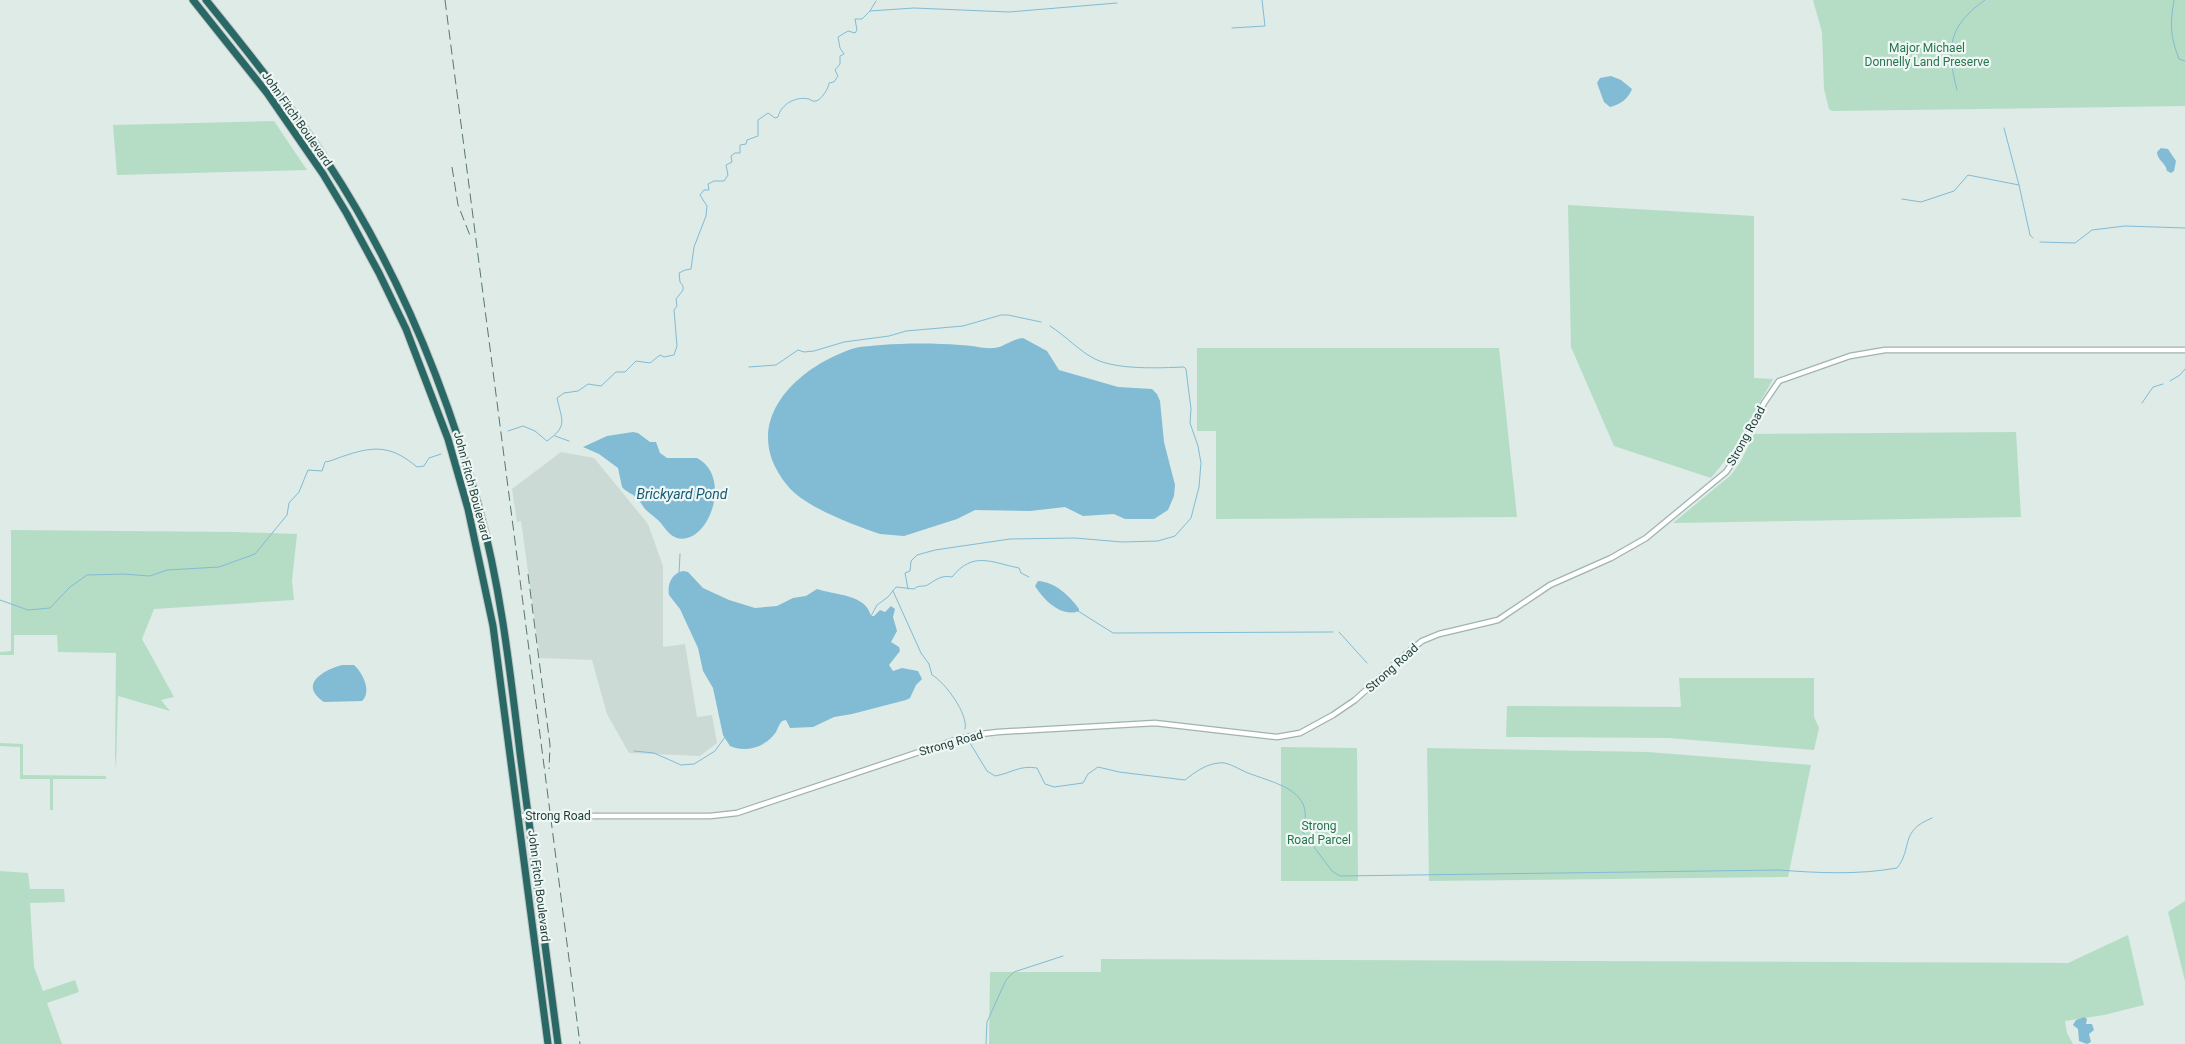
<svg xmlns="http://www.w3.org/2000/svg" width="2185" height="1044" font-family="Roboto,sans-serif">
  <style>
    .built { fill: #ccdad6 }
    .green { fill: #b5ddc6 }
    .water { fill: #82bbd4 }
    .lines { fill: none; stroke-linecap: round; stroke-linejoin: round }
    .stream { stroke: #82bbd4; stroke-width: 1 }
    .minor-casing { stroke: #a1b3af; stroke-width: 7 }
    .highway-casing { stroke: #c0c8c7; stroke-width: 9 }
    .minor { stroke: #fff; stroke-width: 4.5 }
    .highway { stroke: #296865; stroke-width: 7 }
    .rail { stroke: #587773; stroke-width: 1; stroke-dasharray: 10 5; stroke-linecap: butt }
    .labels { text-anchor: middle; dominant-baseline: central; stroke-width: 4.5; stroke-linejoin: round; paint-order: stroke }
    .park-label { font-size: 12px; fill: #277450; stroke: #eef7f4 }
    .street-label { font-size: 12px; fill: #1e3b37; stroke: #eef7f4 }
    .water-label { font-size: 14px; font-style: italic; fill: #165a79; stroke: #eef7f4 }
  </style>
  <rect width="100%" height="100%" fill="#deebe7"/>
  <!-- built -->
  <path class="built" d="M 561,452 L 594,458 L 648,524 L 663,566 L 663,647 L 685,644 L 697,717 L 712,715 L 717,743 L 700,756 L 629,753 L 607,714 L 592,660 L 540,658 L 521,521 L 517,522 L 512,489 Z"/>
  <!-- green -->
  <path class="green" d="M 1813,0 L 2185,0 L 2185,106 L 1832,111 L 1829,109 L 1824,89 L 1822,32 Z
    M 274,121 L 307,170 L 117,175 L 113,125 Z
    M 1568,205 L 1754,216 L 1754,378 L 1773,379 L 1732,452 L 1711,478 L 1614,446 L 1571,347 Z
    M 1197,348 L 1499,348 L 1517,517 L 1216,519 L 1216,431 L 1197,431 Z
    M 2016,432 L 2021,517 L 1673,523 L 1731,475 L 1741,461 L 1754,434 Z
    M 11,530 L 236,532 L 297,534 L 292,581 L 294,600 L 154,609 L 142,639 L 174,697 L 161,700 L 170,711 L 118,696 L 116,769 L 115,757 L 116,653 L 58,652 L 57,635 L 14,635 L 14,655 L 0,655 L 0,652 L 11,651 Z
    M 1679,678 L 1814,678 L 1814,717 L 1819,728 L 1814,750 L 1669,738 L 1506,737 L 1507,706 L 1681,707 Z
    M 0,743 L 23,744 L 23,775 L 106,776 L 106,779 L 53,779 L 53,810 L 50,810 L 50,779 L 20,779 L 20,747 L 0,746 Z
    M 1281,747 L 1357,748 L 1358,881 L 1281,881 Z
    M 1427,748 L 1648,752 L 1811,765 L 1788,877 L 1429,881 Z
    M 0,871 L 28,873 L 30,889 L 64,889 L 65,902 L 30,903 L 34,967 L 43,991 L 75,980 L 79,992 L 47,1003 L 62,1044 L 0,1044 Z
    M 2185,901 L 2185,981 L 2168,912 Z
    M 2128,935 L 2144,1005 L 2104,1015 L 2065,1021 L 2067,1033 L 2073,1044 L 989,1044 L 990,972 L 1101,972 L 1101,959 L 2068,963 Z"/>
  <!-- water -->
  <path class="water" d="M 1611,76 L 1621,80 L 1632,89 C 1629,98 1620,105 1610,107 L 1604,102 L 1597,83 L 1600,78 Z
    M 2161,148 L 2168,149 L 2176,161 L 2174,171 L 2171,173 L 2167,171 C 2166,163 2157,160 2157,152 Z
    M 1023,338 L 1047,351 L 1059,370 L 1118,387 L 1152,389 L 1157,394 L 1160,401 L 1164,442 L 1175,485 L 1174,496 L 1168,510 L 1154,519 L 1125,519 L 1114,514 L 1083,516 L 1065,507 L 1030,511 L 975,510 L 957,519 L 904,536 L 880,534 C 854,525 804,507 787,485 C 737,424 795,367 855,348 C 863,346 873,346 881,345 C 908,343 933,343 960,345 C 971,345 984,349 994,348 C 1004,347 1012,339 1023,338 Z
    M 633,432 L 638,433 L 650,442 L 656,442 L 660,453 L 667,458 L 697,458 C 733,476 709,546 677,538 C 671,536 667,531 663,526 C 659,519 652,516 646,510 C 643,507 641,502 637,498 C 633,494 626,492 622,487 L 618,468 L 599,454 L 583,447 L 607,436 Z
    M 683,571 L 688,572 L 703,588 L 729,600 L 755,608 L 777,606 L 793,598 L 806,596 L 817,589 C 834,595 866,594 871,616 L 874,616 L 880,610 L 885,612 L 891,606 L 895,609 L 893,617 L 897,631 L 891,642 L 899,647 L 900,651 L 889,665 L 893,671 L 902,668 L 918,671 L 922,679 L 916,685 L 910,698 L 906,700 L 852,714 L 834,717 L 813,727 L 790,728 L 786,720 L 782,721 C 779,724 778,728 776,732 C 766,747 746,753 730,746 L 723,735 L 713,688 L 703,671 L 698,648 L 680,609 L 669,595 C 667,584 672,573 683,571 Z
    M 1038,581 C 1055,582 1070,596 1079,609 L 1079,611 C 1061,618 1043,599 1035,586 Z
    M 342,665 L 354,665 C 363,673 372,692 362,701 L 324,702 C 298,685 323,670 342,665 Z
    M 2084,1017 L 2087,1019 L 2086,1024 L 2092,1024 L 2094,1030 L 2089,1034 L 2091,1042 L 2087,1044 L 2079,1041 L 2078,1029 L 2073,1025 L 2076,1020 Z"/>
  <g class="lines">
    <!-- stream -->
    <path class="stream" d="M 2174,0 C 2170,24 2170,36 2179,59 L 2185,61
      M 870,11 L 914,8 L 1009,12 L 1117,3
      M 1232,28 L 1265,26 L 1262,0
      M 1957,90 C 1946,48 1948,26 1985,0
      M 2004,128 L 2019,185
      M 1902,199 L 1921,202 L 1954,191 L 1968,175 L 2019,185 L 2030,235 L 2033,238
      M 2040,242 L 2075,243 L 2092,230 L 2125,226 L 2185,228
      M 749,367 L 776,365 L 798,350 L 804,352 L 814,351 L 844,342 L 889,336 L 906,331 L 963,326 L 1001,315 L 1008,315 L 1041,322
      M 2170,381 L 2180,375 L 2185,369
      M 2142,403 L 2153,387 L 2163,384
      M 508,431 L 523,426 L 535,431 L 547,441 C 568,426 562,421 557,398 L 564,393 L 578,391 L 588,384 L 601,386 L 616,372 L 625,372 L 636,361 L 650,363 L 660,355 L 664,357 L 674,355 L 677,346 L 674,310 L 677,306 L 676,299 L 683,290 L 683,286 L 680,282 L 679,273 L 685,270 L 691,269 L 694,247 L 706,216 L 707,206 L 700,195 L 704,190 L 709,190 L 708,184 L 714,181 L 724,181 L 728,175 L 726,165 L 732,162 L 731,156 L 735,153 L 740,153 L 740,145 L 746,144 L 747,140 L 758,136 L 758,120 L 768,113 L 775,118 L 778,117 C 781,104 796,96 809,99 C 812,100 812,102 816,101 C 821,100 829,88 829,83 L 834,82 L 838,76 L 835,70 L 840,64 L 840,56 L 844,54 L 840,48 L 838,37 L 848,31 L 855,33 L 857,30 L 855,19 L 862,19 L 870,11 L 876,1
      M 555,436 L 569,441
      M 679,574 L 680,554
      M 908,589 L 905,573 L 910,571 L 911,561 L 917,555 L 935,550 L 1010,539 L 1075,538 L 1122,542 L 1158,541 L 1175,536 L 1191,518 L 1199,487 L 1201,463 L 1198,446 L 1190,423 L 1191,409 L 1186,369 L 1184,367 C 1159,368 1117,370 1095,359 C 1079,351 1066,336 1050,326
      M 893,591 L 921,653 L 929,664 L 932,675 C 945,682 969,715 965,729
      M 0,600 L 28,610 L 50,608 L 70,587 L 87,575 L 123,574 L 150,576 L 167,570 L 219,567 L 255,554 L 287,515 L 289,503 L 299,492 L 308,470 L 322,471 L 325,462 C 333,461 339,457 347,455 C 377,445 393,447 417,467 L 424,466 L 429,458 L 441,454
      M 1078,611 L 1113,633 L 1333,632
      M 871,616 L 877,605 L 888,597 L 896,587 L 914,589 C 919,584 924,588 929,584 C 937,579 942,575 952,577 C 973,551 990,562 1019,568 L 1021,573 L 1029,577
      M 1339,632 L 1367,663
      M 970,743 L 987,771 L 995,776 C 1012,773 1019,765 1037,768 L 1045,784 L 1054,787 L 1083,783 L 1088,774 L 1098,767 L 1119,772 L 1185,780 C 1195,772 1206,764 1219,763 C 1227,761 1240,770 1248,773 C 1277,784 1317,791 1302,831 L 1332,871 L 1340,876 L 1779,870 C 1818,873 1858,875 1897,868 C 1913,848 1899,831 1932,818
      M 634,751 L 654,753 L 681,765 L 694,764 L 715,751 L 725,737
      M 986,1044 L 987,1022 L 1006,980 L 1014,972 L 1063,956"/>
    <defs>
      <path id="minor" d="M 518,816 L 710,816 L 737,813 L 955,740 L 981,734 L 998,732 L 1155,723 L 1277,737 L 1300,733 L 1333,715 L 1355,700 L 1407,653 L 1422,641 L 1439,634 L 1498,620 L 1550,585 L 1611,558 L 1646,538 L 1726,472 L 1737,456 L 1764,403 L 1779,381 L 1850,356 L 1885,350 L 2185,350"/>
      <path id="highway" d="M 193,0 L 267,93 L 323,174 L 347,214 L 379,273 L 406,329 L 448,439 L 468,509 L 493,626 L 548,1044
        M 206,0 C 249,53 291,106 328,163 C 397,268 446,387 479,508 C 501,588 510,671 520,753 C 533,850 546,947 558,1044"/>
    </defs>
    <!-- minor casing -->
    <use href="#minor" class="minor-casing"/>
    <!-- highway casing -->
    <use href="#highway" class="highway-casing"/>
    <!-- minor -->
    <use href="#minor" class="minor"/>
    <!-- highway -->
    <use href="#highway" class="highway"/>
    <!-- rail -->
    <path class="rail" d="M 445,0 L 580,1044
      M 452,167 L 458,205 L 471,238
      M 528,574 L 550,745 L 549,769"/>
  </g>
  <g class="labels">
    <!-- park labels -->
    <g class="park-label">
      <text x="1927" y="48">Major Michael<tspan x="1927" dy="14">Donnelly Land Preserve</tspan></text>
      <text x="1319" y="826">Strong<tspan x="1319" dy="14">Road Parcel</tspan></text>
    </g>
    <!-- street labels -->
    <g class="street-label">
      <text transform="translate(297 119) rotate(55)">John Fitch Boulevard</text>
      <text transform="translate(1746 436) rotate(-61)">Strong Road</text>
      <text transform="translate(472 486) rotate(75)">John Fitch Boulevard</text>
      <text transform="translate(1392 668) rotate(-42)">Strong Road</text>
      <text transform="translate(951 743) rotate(-16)">Strong Road</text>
      <text x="558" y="816">Strong Road</text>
      <text transform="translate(539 886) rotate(83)">John Fitch Boulevard</text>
    </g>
    <!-- water labels -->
    <g class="water-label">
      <text x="682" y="494">Brickyard Pond</text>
    </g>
  </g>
</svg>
